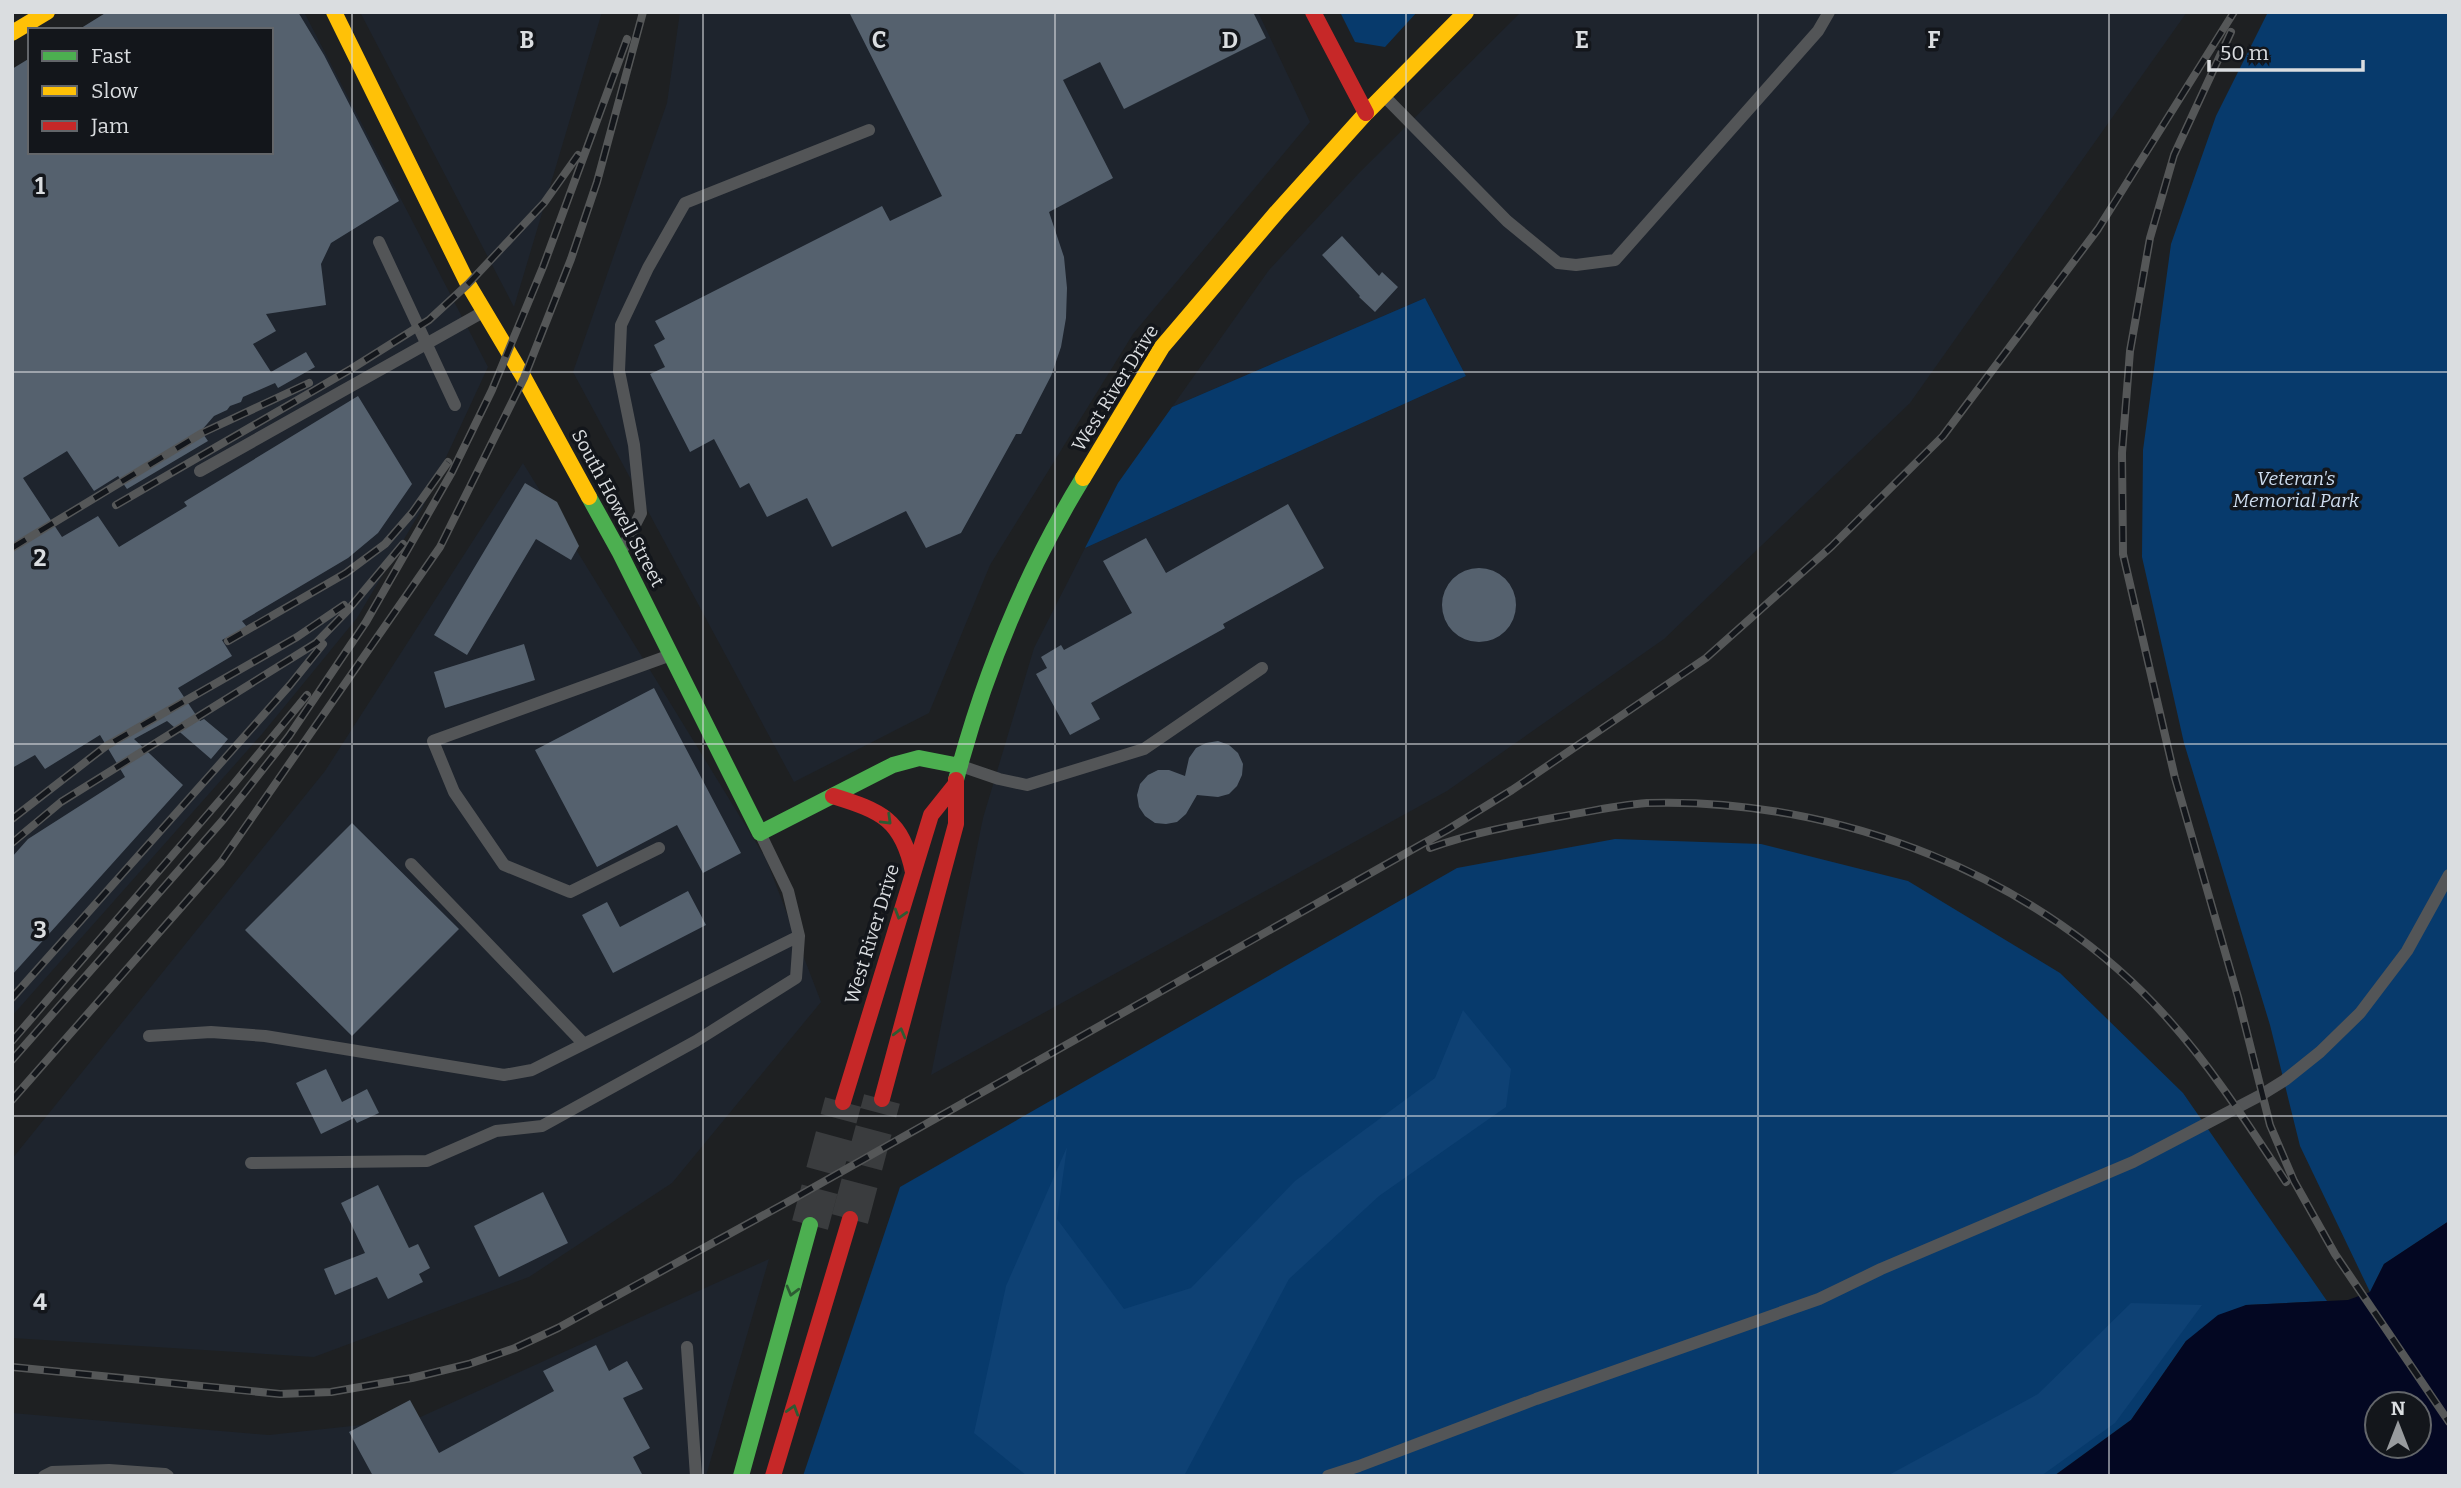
<svg xmlns="http://www.w3.org/2000/svg" width="2461" height="1488" font-family="Bitter,serif">
  <style>
    .built { fill: #1e242d }
    .green { fill: #073a6c }
    .forest { fill: #0e4174 }
    .water { fill: #030722; fill-rule: evenodd }
    .building { fill: #55616e }
    .lines { fill: none; stroke-linecap: round; stroke-linejoin: round }
    .primary-tunnel { stroke: #3a3c3e; stroke-width: 37; stroke-dasharray: 37 18; stroke-linecap: butt }
    .lane { stroke: #535557; stroke-width: 12 }
    .fast { stroke: #4caf50; stroke-width: 16 }
    .slow { stroke: #ffc107; stroke-width: 16 }
    .jam { stroke: #c62828; stroke-width: 16 }
    .rail-casing { stroke: #555758; stroke-width: 8 }
    .rail { stroke: #13161b; stroke-width: 5; stroke-dasharray: 16; stroke-linecap: butt }
    .oneway { stroke: #2d5b33 }
    .grid { fill: none; stroke: #dadde0; stroke-width: 2; stroke-opacity: 0.55 }
    .labels { text-anchor: middle; dominant-baseline: central; stroke-width: 7; stroke-linejoin: round; paint-order: stroke }
    .street-label { font-size: 19px; fill: #dadde0; stroke: #13161b }
    .park-label { font-size: 19px; font-style: italic; fill: #ceddef; stroke: #13161b }
    .grid-label { font-size: 23px; text-anchor: middle; font-weight: bold; fill: #dadde0; stroke: #13161b; stroke-width: 7; stroke-linejoin: round; paint-order: stroke }
  </style>
  <rect width="100%" height="100%" fill="#1e2022"/>
  <!-- built -->
  <path class="built" d="M 107,12 L 304,12 L 488,367 L 422,509 L 357,618 L 262,734 L 12,1016 L 12,69 L 30,152 L 271,152 L 271,30 L 78,30 Z
    M 360,12 L 602,12 L 514,307 Z
    M 680,12 L 1258,12 L 1310,122 L 1133,334 L 990,565 L 929,713 L 794,782 L 573,372 L 667,103 Z
    M 1521,12 L 2187,12 L 1910,403 L 1664,639 L 1447,791 L 931,1075 L 983,818 L 1034,648 L 1085,548 L 1466,376 L 1425,298 L 1172,407 L 1269,270 L 1359,173 Z
    M 523,463 L 766,859 L 821,1002 L 672,1183 L 529,1277 L 314,1357 L 12,1338 L 12,1159 L 325,771 Z
    M 769,1259 L 706,1476 L 12,1476 L 12,1413 L 269,1435 L 416,1419 Z"/>
  <!-- green -->
  <path class="green" d="M 1340,12 L 1417,12 L 1385,47 L 1355,42 Z
    M 2268,12 L 2449,12 L 2449,1221 L 2384,1264 L 2370,1292 L 2300,1146 L 2270,1025 L 2184,743 L 2142,557 L 2143,450 L 2171,244 L 2216,116 Z
    M 1425,298 L 1466,376 L 1085,548 L 1118,483 L 1172,407 Z
    M 1615,839 L 1761,844 L 1908,881 L 2060,973 L 2183,1093 L 2327,1301 L 2246,1305 L 2186,1341 L 2131,1420 L 2054,1476 L 803,1476 L 900,1187 L 1457,868 Z"/>
  <!-- forest -->
  <path class="forest" d="M 1463,1010 L 1511,1069 L 1506,1107 L 1379,1196 L 1289,1279 L 1184,1476 L 1027,1476 L 974,1433 L 1006,1286 L 1067,1147 L 1057,1219 L 1124,1309 L 1191,1288 L 1295,1181 L 1435,1078 Z
    M 2131,1303 L 2202,1305 L 2115,1423 L 2041,1476 L 1887,1476 L 2038,1394 Z"/>
  <!-- water -->
  <path class="water" d="M 2449,1221 L 2449,1476 L 2054,1476 L 2131,1420 L 2186,1341 L 2218,1315 L 2246,1305 L 2348,1300 L 2370,1292 L 2384,1264 ZM 2377,1404 L 2419,1404 L 2419,1446 L 2377,1446 Z"/>
  <!-- building -->
  <path class="building" d="M 107,12 L 298,12 L 324,55 L 399,201 L 331,243 L 321,264 L 326,305 L 266,314 L 276,331 L 253,344 L 271,372 L 306,352 L 315,367 L 278,388 L 275,383 L 243,397 L 241,402 L 230,406 L 227,410 L 214,416 L 201,431 L 208,441 L 127,489 L 118,476 L 94,491 L 67,451 L 23,478 L 62,537 L 98,516 L 119,547 L 187,506 L 184,502 L 358,396 L 412,484 L 378,533 L 348,558 L 242,621 L 247,627 L 222,640 L 232,656 L 178,688 L 200,721 L 204,719 L 228,739 L 211,759 L 167,721 L 134,739 L 183,785 L 12,975 L 12,857 L 28,839 L 125,777 L 100,735 L 45,769 L 35,755 L 12,768 L 12,69 L 30,58 L 30,152 L 271,152 L 271,30 L 78,30 Z
    M 849,12 L 1253,12 L 1266,38 L 1124,109 L 1100,62 L 1063,80 L 1113,178 L 1049,212 L 1064,257 L 1067,288 L 1066,318 L 1061,347 L 1051,376 L 1021,434 L 1016,434 L 961,533 L 926,548 L 906,511 L 832,547 L 807,498 L 767,517 L 749,483 L 740,488 L 714,439 L 690,452 L 650,374 L 665,367 L 654,345 L 665,339 L 655,321 L 882,206 L 890,221 L 942,196 Z
    M 1342,236 L 1379,276 L 1382,272 L 1398,287 L 1375,312 L 1359,297 L 1360,296 L 1322,255 Z
    M 525,483 L 557,502 L 579,546 L 571,560 L 536,539 L 467,655 L 434,635 Z
    M 1288,504 L 1324,568 L 1223,624 L 1225,628 L 1091,703 L 1100,719 L 1070,735 L 1036,674 L 1047,668 L 1041,657 L 1061,645 L 1064,650 L 1132,613 L 1103,561 L 1146,538 L 1166,573 Z
    M1442 605a37 37 0 1 1 74 0a37 37 0 1 1-74 0Z
    M 524,644 L 535,680 L 445,708 L 434,672 Z
    M 654,688 L 741,853 L 703,873 L 677,825 L 597,867 L 535,750 Z
    M 1218,741 L 1229,745 L 1238,753 L 1243,764 L 1242,775 L 1237,786 L 1229,794 L 1218,797 L 1197,795 L 1186,814 L 1177,822 L 1166,824 L 1155,823 L 1145,816 L 1139,807 L 1137,795 L 1140,784 L 1148,775 L 1158,770 L 1169,770 L 1185,776 L 1189,758 L 1196,748 L 1206,743 Z
    M 352,823 L 459,929 L 352,1036 L 245,930 Z
    M 688,891 L 706,925 L 613,973 L 582,915 L 607,902 L 620,927 Z
    M 326,1069 L 342,1102 L 367,1089 L 379,1113 L 357,1123 L 354,1118 L 321,1134 L 296,1083 Z
    M 378,1185 L 409,1248 L 418,1244 L 430,1268 L 419,1274 L 423,1282 L 388,1299 L 377,1277 L 335,1295 L 324,1269 L 365,1253 L 341,1203 Z
    M 543,1192 L 568,1243 L 499,1277 L 474,1226 Z
    M 596,1345 L 609,1371 L 627,1361 L 643,1389 L 623,1398 L 650,1448 L 633,1457 L 643,1476 L 373,1476 L 349,1432 L 410,1400 L 439,1453 L 554,1391 L 543,1371 Z"/>
  <g class="lines">
    <!-- primary-tunnel -->
    <path class="primary-tunnel" d="M 850,1219 L 882,1099
      M 810,1225 L 843,1102"/>
    <!-- lane -->
    <path class="lane" d="M 1386,98 L 1507,221 L 1558,263 L 1576,265 L 1615,260 L 1818,31 L 1829,12
      M 379,242 L 455,405
      M 200,471 L 483,312
      M 622,550 L 641,513 L 634,445 L 619,371 L 621,325 L 648,268 L 685,203 L 869,130
      M 964,767 L 999,779 L 1027,785 L 1144,749 L 1262,668
      M 659,848 L 570,892 L 504,865 L 454,792 L 433,741 L 668,656
      M 411,864 L 583,1043
      M 149,1036 L 211,1032 L 265,1036 L 504,1075 L 532,1070 L 799,936 L 788,891 L 760,833
      M 251,1163 L 427,1161 L 496,1131 L 542,1126 L 696,1041 L 796,978 L 799,936
      M 687,1347 L 696,1476
      M 44,1476 L 52,1472 L 109,1470 L 165,1474 L 168,1476
      M 1328,1476 L 1359,1466 L 1536,1399 L 1819,1299 L 1881,1269 L 2133,1162 L 2261,1095 L 2285,1080 L 2320,1052 L 2360,1013 L 2407,951 L 2449,875"/>
    <!-- fast -->
    <path class="fast" d="M 589,497 L 620,553 L 760,833 L 893,765 L 919,758 L 960,766
      M 956,780 C 984,674 1026,571 1083,478
      M 741,1476 L 810,1225"/>
    <!-- slow -->
    <path class="slow" d="M 334,12 L 468,284 L 524,378 L 589,497
      M 12,33 L 47,12
      M 1083,478 L 1162,347 L 1277,212 L 1366,113 L 1466,12"/>
    <!-- jam -->
    <path class="jam" d="M 1313,12 L 1366,113
      M 833,796 C 881,811 902,819 913,872
      M 882,1099 L 956,824 L 956,780
      M 843,1102 L 931,815 L 955,785
      M 773,1476 L 850,1219"/>
    <defs>
      <path id="rail" d="M 2231,32 L 2174,155 L 2150,238 L 2130,351 L 2122,453 L 2123,554 L 2175,778 L 2238,997 L 2270,1125 L 2294,1181 L 2335,1254 L 2449,1422
        M 116,505 L 351,369 L 429,320 L 468,284 L 544,203 L 578,155
        M 12,548 L 202,433 L 309,383
        M 228,641 L 346,573 L 385,544 L 412,513 L 448,462
        M 12,819 L 106,746 L 297,637 L 344,605
        M 12,843 L 61,802 L 316,643 L 348,610 L 403,544
        M 1430,848 C 1472,833 1515,825 1558,817 C 1587,812 1618,805 1647,803 C 1838,797 2041,876 2168,1019 C 2213,1069 2249,1126 2286,1182
        M 12,998 L 290,685 L 323,644
        M 12,1041 L 233,785 L 307,695
        M 12,1060 L 223,820 L 289,736 L 366,622 L 452,472 L 492,390 L 543,267 L 627,39
        M 12,1100 L 221,862 L 440,547 L 524,378 L 571,259 L 597,182 L 643,12
        M 12,1367 L 280,1394 L 331,1392 L 412,1378 L 469,1364 L 515,1348 L 558,1328 L 793,1199 L 1447,830 L 1512,790 L 1706,658 L 1832,546 L 1943,436 L 2098,229 L 2234,12"/>
    </defs>
    <!-- rail casing -->
    <use href="#rail" class="rail-casing"/>
    <!-- rail -->
    <use href="#rail" class="rail"/>
  </g>
  <!-- one-way arrows -->
  <defs><path id="oneway-chevron" d="M-2-3.5L2.5 0L-2 3.5" fill="none" stroke-width="1.6" stroke-linecap="round" stroke-linejoin="round" transform="scale(1.75)"/></defs>
  <g class="oneway">
    <use href="#oneway-chevron" transform="translate(887 820) rotate(44)"/>
    <use href="#oneway-chevron" transform="translate(900 914) rotate(107)"/>
    <use href="#oneway-chevron" transform="translate(900 1033) rotate(-75)"/>
    <use href="#oneway-chevron" transform="translate(792 1291) rotate(105)"/>
    <use href="#oneway-chevron" transform="translate(793 1410) rotate(-73)"/>
  </g>
  <!-- grid -->
  <path class="grid" d="M 352,12 L 352,1476M 703,12 L 703,1476M 1055,12 L 1055,1476M 1406,12 L 1406,1476M 1758,12 L 1758,1476M 2109,12 L 2109,1476M 12,372 L 2449,372M 12,744 L 2449,744M 12,1116 L 2449,1116"/>
  <g class="labels">
    <!-- street labels -->
    <g class="street-label">
      <text transform="translate(1115 388) rotate(-58)">West River Drive</text>
      <text transform="translate(618 508) rotate(62)">South Howell Street</text>
      <text transform="translate(872 934) rotate(-73)">West River Drive</text>
    </g>
    <!-- park labels -->
    <g class="park-label">
      <text x="2296" y="478">Veteran's<tspan x="2296" dy="22">Memorial Park</tspan></text>
    </g>
  </g>
  <g class="grid-label">
    <text x="527" y="48">B</text>
    <text x="879" y="48">C</text>
    <text x="1230" y="48">D</text>
    <text x="1582" y="48">E</text>
    <text x="1934" y="48">F</text>
    <text x="40" y="194">1</text>
    <text x="40" y="566">2</text>
    <text x="40" y="938">3</text>
    <text x="40" y="1310">4</text>
  </g>
  <!-- border -->
  <rect width="2461" height="1488" fill="none" stroke="#dadde0" stroke-width="28"/>
  <!-- legend -->
  <rect x="28" y="28" width="245" height="126" fill="#13161b" stroke="#63666a" stroke-width="2"/>
  <rect x="42" y="51" width="35" height="10" fill="#4caf50" stroke="#63666a" stroke-width="2"/>
  <text x="91" y="63" font-size="21" fill="#dadde0">Fast</text>
  <rect x="42" y="86" width="35" height="10" fill="#ffc107" stroke="#63666a" stroke-width="2"/>
  <text x="91" y="98" font-size="21" fill="#dadde0">Slow</text>
  <rect x="42" y="121" width="35" height="10" fill="#c62828" stroke="#63666a" stroke-width="2"/>
  <text x="91" y="133" font-size="21" fill="#dadde0">Jam</text>
  <!-- north arrow -->
  <g transform="translate(2398 1425)"><circle r="33" fill="#13161b" stroke="#63666a" stroke-width="2"/>
  <path d="M0-5L12 26L0 18L-12 26Z" fill="#989b9e"/>
  <text y="-10" font-size="19" font-weight="bold" text-anchor="middle" fill="#dadde0">N</text>
  </g>
  <!-- scale -->
  <path d="M2209 60v10h154v-10" fill="none" stroke="#dadde0" stroke-width="3.5"/>
  <text x="2220" y="60" font-size="21" fill="#dadde0" stroke="#13161b" stroke-width="5" paint-order="stroke">50 m</text>
</svg>
